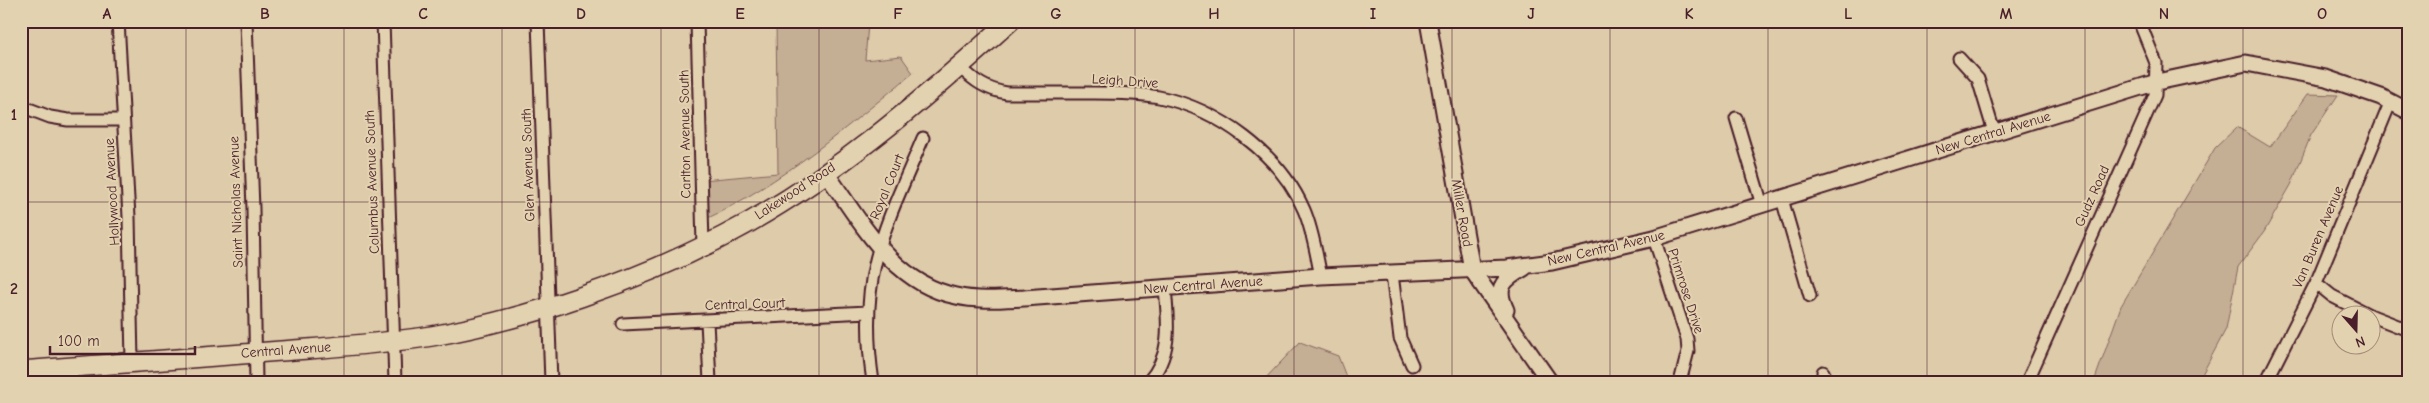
<svg xmlns="http://www.w3.org/2000/svg" width="2429" height="403" font-family="'Comic Neue',sans-serif">
  <style>
    .green { fill: #c4ae94; stroke: #876660 }
    .lines { fill: none; stroke-linecap: round; stroke-linejoin: round }
    .minor-casing { stroke: #4a1f2b; stroke-width: 15 }
    .tertiary-casing { stroke: #4a1f2b; stroke-width: 19 }
    .primary-casing { stroke: #4a1f2b; stroke-width: 22 }
    .minor { stroke: #e3d2af; stroke-width: 11 }
    .tertiary { stroke: #e3d2af; stroke-width: 15 }
    .primary { stroke: #e3d2af; stroke-width: 19 }
    .grid { fill: none; stroke: #4a1f2b; stroke-width: 1; stroke-opacity: 0.55 }
    .labels { text-anchor: middle; dominant-baseline: central; stroke-width: 4; stroke-linejoin: round; paint-order: stroke }
    .street-label { font-size: 14px; fill: #4a1f2b; stroke: #e3d2af }
    .neatline { fill: none; stroke: #4a1f2b; stroke-width: 2 }
    .grid-label { font-size: 16px; text-anchor: middle; font-weight: bold; fill: #4a1f2b }
  </style>
  <rect width="100%" height="100%" fill="#ddcbaa"/>
  <filter id="ink" filterUnits="userSpaceOnUse"><feTurbulence type="fractalNoise" baseFrequency=".02" numOctaves="2"/><feDisplacementMap in="SourceGraphic" scale="10" xChannelSelector="R" yChannelSelector="G"/><feConvolveMatrix kernelMatrix="1 2 1 2 8 2 1 2 1" color-interpolation-filters="sRGB"/></filter>
  <g filter="url(#ink)">
    <!-- green -->
    <path class="green" d="M 776,21 L 886,21 L 868,24 L 865,60 L 901,56 L 913,73 C 847,127 782,183 704,220 L 703,180 L 778,173 Z
      M 2308,94 L 2338,95 L 2311,135 L 2291,185 L 2264,232 L 2238,267 L 2226,329 L 2198,382 L 2094,382 L 2121,306 L 2215,148 L 2237,127 L 2270,147 Z
      M 1300,342 L 1338,356 L 1348,382 L 1262,382 Z"/>
    <g class="lines">
      <defs>
        <path id="minor" d="M 118,21 L 129,217 L 132,362
          M 246,21 L 253,209 L 256,382
          M 383,21 L 395,382
          M 538,21 L 551,382
          M 697,21 L 703,245
          M 1959,58 L 1978,79 L 1994,132
          M 960,67 C 974,81 987,90 1007,93 C 1036,93 1065,93 1094,93 C 1116,93 1138,93 1159,97 C 1218,109 1280,154 1304,210 C 1313,231 1316,254 1321,276
          M 21,106 L 50,117 L 68,120 L 123,120
          M 1736,118 L 1762,205
          M 1782,199 L 1810,296
          M 1654,238 L 1687,339 L 1688,351 L 1680,382
          M 1392,274 L 1400,338 L 1412,365
          M 2316,283 L 2332,296 L 2371,316
          M 2372,316 L 2408,330
          M 707,321 L 710,382
          M 623,324 L 868,312
          M 1823,372 L 1828,382
          M 873,382 C 867,342 866,303 875,264 C 885,221 906,179 923,138
          M 1148,382 C 1173,355 1168,322 1165,288
          M 2027,382 L 2155,95 L 2156,63 L 2139,21
          M 2266,382 L 2316,283 L 2391,101"/>
        <path id="tertiary" d="M 1428,21 L 1472,270 L 1550,382
          M 826,173 C 860,220 893,284 956,296 C 978,301 1001,299 1024,298 L 1321,276 L 1507,268 L 1552,262 L 1654,238 L 2157,82 L 2246,63 L 2326,78 L 2381,97 L 2408,111
          M 1506,310 C 1495,287 1503,280 1524,268"/>
        <path id="primary" d="M 21,371 C 108,364 194,358 281,351 C 332,347 382,344 432,336 C 528,319 638,281 724,236 C 830,181 922,101 1010,21"/>
      </defs>
      <!-- minor casing -->
      <use href="#minor" class="minor-casing"/>
      <!-- tertiary casing -->
      <use href="#tertiary" class="tertiary-casing"/>
      <!-- primary casing -->
      <use href="#primary" class="primary-casing"/>
      <!-- minor -->
      <use href="#minor" class="minor"/>
      <!-- tertiary -->
      <use href="#tertiary" class="tertiary"/>
      <!-- primary -->
      <use href="#primary" class="primary"/>
    </g>
  </g>
  <!-- grid -->
  <path class="grid" d="M 186,21 L 186,382M 344,21 L 344,382M 502,21 L 502,382M 661,21 L 661,382M 819,21 L 819,382M 977,21 L 977,382M 1135,21 L 1135,382M 1294,21 L 1294,382M 1452,21 L 1452,382M 1610,21 L 1610,382M 1768,21 L 1768,382M 1927,21 L 1927,382M 2085,21 L 2085,382M 2243,21 L 2243,382M 21,202 L 2408,202"/>
  <g class="labels">
    <!-- street labels -->
    <g class="street-label">
      <text transform="translate(1125 81) rotate(4)">Leigh Drive</text>
      <text transform="translate(1993 133) rotate(-17)">New Central Avenue</text>
      <text transform="translate(685 134) rotate(-91)">Carlton Avenue South</text>
      <text transform="translate(528 165) rotate(-92)">Glen Avenue South</text>
      <text transform="translate(372 182) rotate(-92)">Columbus Avenue South</text>
      <text transform="translate(887 187) rotate(-68)">Royal Court</text>
      <text transform="translate(795 191) rotate(-33)">Lakewood Road</text>
      <text transform="translate(112 192) rotate(-93)">Hollywood Avenue</text>
      <text transform="translate(2092 196) rotate(-66)">Gudz Road</text>
      <text transform="translate(236 202) rotate(-92)">Saint Nicholas Avenue</text>
      <text transform="translate(1462 213) rotate(80)">Miller Road</text>
      <text transform="translate(2318 237) rotate(-67)">Van Buren Avenue</text>
      <text transform="translate(1606 248) rotate(-13)">New Central Avenue</text>
      <text transform="translate(1203 285) rotate(-4)">New Central Avenue</text>
      <text transform="translate(1686 291) rotate(72)">Primrose Drive</text>
      <text transform="translate(745 304) rotate(-2)">Central Court</text>
      <text transform="translate(286 350) rotate(-4)">Central Avenue</text>
    </g>
  </g>
  <!-- margin -->
  <rect width="2429" height="403" fill="none" stroke="#e3d2af" stroke-width="55"/>
  <!-- north arrow -->
  <g transform="translate(2356 330) rotate(160)"><circle r="24" fill="#e3d2af" stroke="#a68a7a"/>
  <path d="M0-4L9 19L0 12L-9 19Z" fill="#4a1f2b"/>
  <text y="-8" font-size="14" font-weight="bold" text-anchor="middle" fill="#4a1f2b">N</text>
  </g>
  <!-- scale -->
  <path d="M50 346v8h145v-8" fill="none" stroke="#4a1f2b" stroke-width="2.5"/>
  <text x="58" y="346" font-size="15" fill="#4a1f2b" stroke="#e3d2af" stroke-width="4" paint-order="stroke">100 m</text>
  <rect x="28" y="28" width="2374" height="348" class="neatline"/>
  <g class="grid-label">
    <text x="107" y="19">A</text>
    <text x="265" y="19">B</text>
    <text x="423" y="19">C</text>
    <text x="581" y="19">D</text>
    <text x="740" y="19">E</text>
    <text x="898" y="19">F</text>
    <text x="1056" y="19">G</text>
    <text x="1214" y="19">H</text>
    <text x="1373" y="19">I</text>
    <text x="1531" y="19">J</text>
    <text x="1689" y="19">K</text>
    <text x="1848" y="19">L</text>
    <text x="2006" y="19">M</text>
    <text x="2164" y="19">N</text>
    <text x="2322" y="19">O</text>
    <text x="14" y="120">1</text>
    <text x="14" y="294">2</text>
  </g>
</svg>
